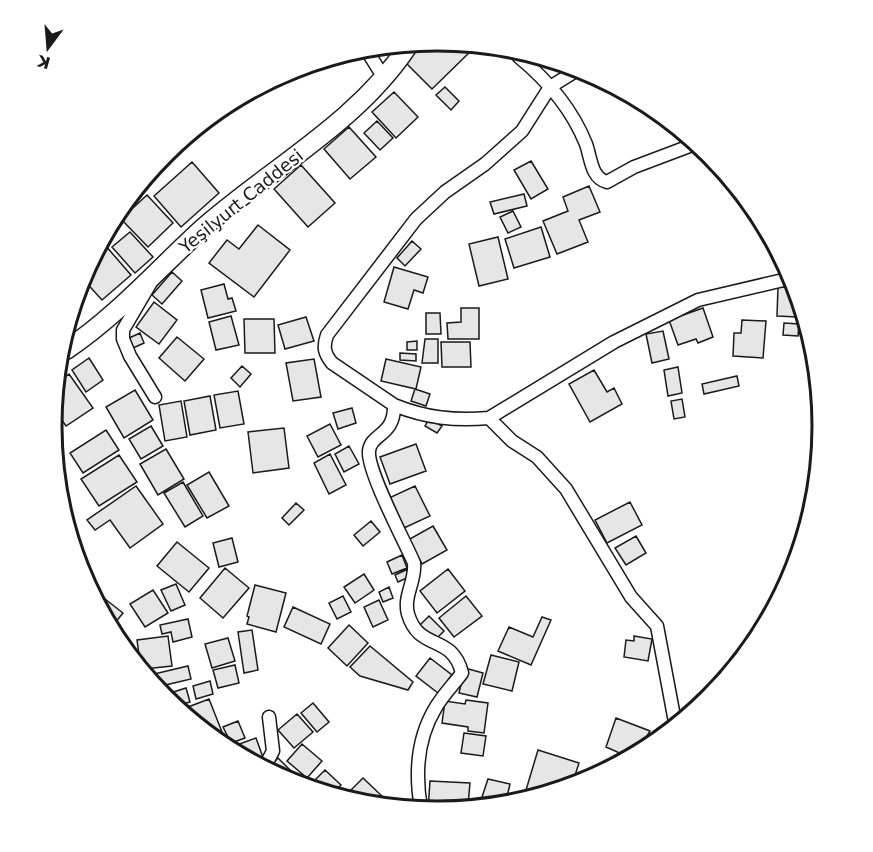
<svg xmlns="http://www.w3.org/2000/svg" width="873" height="852" font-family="'DejaVu Sans',sans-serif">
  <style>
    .building { fill: #e6e6e6; stroke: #1a1a1a; stroke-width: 1.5 }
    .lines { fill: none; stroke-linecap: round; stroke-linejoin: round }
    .minor-casing { stroke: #1a1a1a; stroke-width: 15 }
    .secondary-casing { stroke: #1a1a1a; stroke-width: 21 }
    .minor { stroke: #fff; stroke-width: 12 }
    .secondary { stroke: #fff; stroke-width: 18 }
    .labels { text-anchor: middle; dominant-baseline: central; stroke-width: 4.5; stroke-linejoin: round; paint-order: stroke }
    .street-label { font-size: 18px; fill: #1a1a1a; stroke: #fff }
    .rim { fill: none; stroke: #1a1a1a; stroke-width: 3 }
  </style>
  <rect width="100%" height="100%" fill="#fff"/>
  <!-- building -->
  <path class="building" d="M 437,41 L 474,48 L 432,89 L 404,61 L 422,43 Z
    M 445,87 L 459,101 L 451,110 L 436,95 Z
    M 394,92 L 418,117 L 396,138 L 372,112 Z
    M 377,121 L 393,138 L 380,150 L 364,133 Z
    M 349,127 L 376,157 L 350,179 L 324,149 Z
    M 531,161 L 548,189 L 531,199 L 514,170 Z
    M 192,162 L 219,193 L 181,227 L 154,196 Z
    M 301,165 L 335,203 L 308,227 L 274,189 Z
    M 589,186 L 600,212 L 579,220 L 588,242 L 557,254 L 543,221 L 568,211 L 563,197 Z
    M 524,194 L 527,206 L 494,214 L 490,202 Z
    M 147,195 L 173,223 L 148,247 L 121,219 Z
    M 513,211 L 521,227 L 508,233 L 500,217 Z
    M 258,225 L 290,250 L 254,297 L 209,263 L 227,240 L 239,249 Z
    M 541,227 L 550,257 L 514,268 L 505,239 Z
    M 130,232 L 153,257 L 135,273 L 112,247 Z
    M 498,237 L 508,279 L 479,286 L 469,244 Z
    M 412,241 L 421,249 L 405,266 L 397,258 Z
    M 105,245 L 131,275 L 102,300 L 81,277 Z
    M 394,267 L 428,277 L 423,293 L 414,290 L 408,309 L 384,302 Z
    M 172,272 L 182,281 L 162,304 L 152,295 Z
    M 224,284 L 228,299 L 232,298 L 236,311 L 208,318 L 201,290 Z
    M 778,287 L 794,287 L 797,317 L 777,316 Z
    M 154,302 L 177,320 L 159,344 L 136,327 Z
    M 461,308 L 479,308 L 479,339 L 448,339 L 447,323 L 461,322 Z
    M 703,308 L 713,337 L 698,343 L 696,339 L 678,345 L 669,320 Z
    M 426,313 L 440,313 L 441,334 L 426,334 Z
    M 231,316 L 239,345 L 216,350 L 209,322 Z
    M 306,317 L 314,341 L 285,349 L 278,325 Z
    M 244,319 L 274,319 L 275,353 L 245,353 Z
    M 742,320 L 766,321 L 763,358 L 733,356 L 734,333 L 741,333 Z
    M 784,323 L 799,324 L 798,336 L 783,335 Z
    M 663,331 L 669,359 L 652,363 L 646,334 Z
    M 140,333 L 144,343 L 131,349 L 127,339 Z
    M 177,337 L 204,359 L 185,381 L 159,358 Z
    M 425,339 L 438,339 L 438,363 L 422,363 Z
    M 417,341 L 417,350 L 407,350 L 407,342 Z
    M 441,342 L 470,342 L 471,367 L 442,367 Z
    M 400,353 L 416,354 L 416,361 L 400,360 Z
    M 89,358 L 103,380 L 86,392 L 72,370 Z
    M 314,359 L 321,397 L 293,401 L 286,363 Z
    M 386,359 L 421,367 L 416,389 L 381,381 Z
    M 242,366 L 251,374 L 240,387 L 231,378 Z
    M 678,367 L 682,393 L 668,396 L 664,370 Z
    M 594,370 L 607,392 L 614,388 L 622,404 L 590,422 L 569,384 Z
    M 69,374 L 93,408 L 66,426 L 54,409 L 60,381 Z
    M 737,376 L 739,386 L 704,394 L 702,384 Z
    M 415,389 L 430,394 L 426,406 L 411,401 Z
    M 135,390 L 153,420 L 124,438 L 106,407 Z
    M 238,391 L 244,424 L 220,428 L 214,395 Z
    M 210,396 L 216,430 L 190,435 L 184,401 Z
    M 682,399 L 685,417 L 674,419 L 671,401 Z
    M 181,401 L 187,437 L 165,441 L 159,405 Z
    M 352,408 L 356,423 L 338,429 L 333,413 Z
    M 429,419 L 442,426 L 437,433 L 425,426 Z
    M 330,424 L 341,445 L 318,457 L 307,436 Z
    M 151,426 L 163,446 L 141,459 L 129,439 Z
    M 284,428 L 289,468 L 253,473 L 248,432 Z
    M 106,430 L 119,450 L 83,473 L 70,453 Z
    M 416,444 L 426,471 L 390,484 L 380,457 Z
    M 349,446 L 359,464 L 344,472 L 335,454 Z
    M 166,449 L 184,479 L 158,495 L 140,464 Z
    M 330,454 L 346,485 L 329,494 L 314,463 Z
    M 119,455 L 137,482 L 99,506 L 81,479 Z
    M 209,472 L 229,506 L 207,518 L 187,485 Z
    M 183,482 L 203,516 L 185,527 L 164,493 Z
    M 136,486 L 163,524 L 130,548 L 110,520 L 95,530 L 87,520 Z
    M 415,486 L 430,516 L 404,528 L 389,498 Z
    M 630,502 L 642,525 L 607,543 L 595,520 Z
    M 296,503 L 304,510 L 289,525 L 282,518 Z
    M 371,521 L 380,532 L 363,546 L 354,535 Z
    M 433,526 L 447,550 L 422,564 L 408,540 Z
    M 636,536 L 646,553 L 626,565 L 615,548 Z
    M 232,538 L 238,562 L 219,567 L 213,543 Z
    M 177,542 L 209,568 L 189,592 L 157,566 Z
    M 402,555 L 407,568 L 392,574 L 387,562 Z
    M 225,568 L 249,588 L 223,618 L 200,598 Z
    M 408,569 L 411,576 L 398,582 L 395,575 Z
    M 448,569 L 465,591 L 437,613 L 420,591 Z
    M 364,574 L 374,590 L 355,603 L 344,587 Z
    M 176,584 L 185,605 L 171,611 L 161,590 Z
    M 255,585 L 286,593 L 276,632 L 247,624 L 249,617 L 247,616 Z
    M 389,587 L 393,598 L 383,602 L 379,592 Z
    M 91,588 L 123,613 L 114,624 L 91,589 Z
    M 153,590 L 168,613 L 145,627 L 130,604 Z
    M 343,596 L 351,612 L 337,619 L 329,603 Z
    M 466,596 L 482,616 L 454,637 L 439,618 Z
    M 379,600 L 388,620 L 373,627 L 364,607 Z
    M 293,607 L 330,624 L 321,644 L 284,627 Z
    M 429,616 L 444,631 L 435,640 L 420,625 Z
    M 542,617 L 551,620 L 531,665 L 498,651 L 509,627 L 533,637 Z
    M 188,619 L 192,637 L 173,642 L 171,632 L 162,634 L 160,625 Z
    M 349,625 L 368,643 L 347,666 L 328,648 Z
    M 252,630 L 258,670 L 244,673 L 238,632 Z
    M 168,636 L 172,666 L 144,669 L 140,662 L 137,640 Z
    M 634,636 L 652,639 L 648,661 L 624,657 L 626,640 L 634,641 Z
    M 228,638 L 235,661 L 212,668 L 205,644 Z
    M 370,646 L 413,682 L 408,690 L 360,676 L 350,667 Z
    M 491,655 L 519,662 L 512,691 L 483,684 Z
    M 430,658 L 452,675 L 438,693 L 416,676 Z
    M 235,665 L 239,683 L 218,688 L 213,670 Z
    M 188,666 L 191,679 L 157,687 L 154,674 Z
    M 465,668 L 483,673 L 477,697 L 459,693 Z
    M 210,681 L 213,694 L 196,699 L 193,686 Z
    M 186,688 L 190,702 L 176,706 L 170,693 Z
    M 209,699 L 224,737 L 223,738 L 192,717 L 188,707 Z
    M 466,700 L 488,703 L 484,733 L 468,731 L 468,727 L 442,723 L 445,701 L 465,704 Z
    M 313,703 L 329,722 L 317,732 L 301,713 Z
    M 297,714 L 313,732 L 294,748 L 278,730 Z
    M 616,718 L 650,731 L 643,743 L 624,755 L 606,747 Z
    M 238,721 L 245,738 L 231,743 L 223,727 Z
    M 464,733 L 486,736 L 483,756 L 461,753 Z
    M 256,738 L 265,763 L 262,764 L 234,746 Z
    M 302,744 L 322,761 L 307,778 L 287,761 Z
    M 538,750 L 579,763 L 572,785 L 533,792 L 526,790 Z
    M 278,758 L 299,779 L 294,783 L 268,768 Z
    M 325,770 L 341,785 L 335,791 L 309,786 Z
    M 363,778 L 384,798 L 382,801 L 347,794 Z
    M 488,779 L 510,784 L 507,797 L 480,803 Z
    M 430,781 L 470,783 L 468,805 L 436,811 L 428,810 Z"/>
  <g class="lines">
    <defs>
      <path id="minor" d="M 369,54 L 384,78
        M 519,57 C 547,80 572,109 586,144 C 591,158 591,178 607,182 L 634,167 L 695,144
        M 150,284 L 123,330 L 123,339 L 130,356 L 155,397
        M 394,405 C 426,418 455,421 489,418 L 512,441 L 537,457 L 566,489 L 631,597 L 657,626 L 675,722
        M 489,418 L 614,342 L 698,300 L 792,278
        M 265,766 L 273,751 L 269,717
        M 421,808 C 415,774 417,738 436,707 C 443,695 454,684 462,673 C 452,633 419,652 408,614 C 403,596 416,581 414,563 C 405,542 367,471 369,451 C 371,433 395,436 394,405 L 332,363 C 324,353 323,347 327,335 L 416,219 L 445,192 L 485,164 L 522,131 L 550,87 L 579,69"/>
      <path id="secondary" d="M 66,350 C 117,316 158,269 203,228 C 271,168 357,123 408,46"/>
    </defs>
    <!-- minor casing -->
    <use href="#minor" class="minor-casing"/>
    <!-- secondary casing -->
    <use href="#secondary" class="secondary-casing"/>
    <!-- minor -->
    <use href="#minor" class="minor"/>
    <!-- secondary -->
    <use href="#secondary" class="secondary"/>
  </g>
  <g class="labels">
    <!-- street labels -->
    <g class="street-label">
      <text transform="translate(241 201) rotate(-39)">Yeşilyurt Caddesi</text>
    </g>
  </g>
  <!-- crop -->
  <path d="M0 0H873V852H0ZM62 426a375 375 0 1 1 750 0a375 375 0 1 1-750 0Z" fill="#fff" fill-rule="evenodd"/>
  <path class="rim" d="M62 426a375 375 0 1 1 750 0a375 375 0 1 1-750 0Z"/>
  <!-- north arrow -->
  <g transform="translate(48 48) rotate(196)" stroke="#ffffff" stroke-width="4.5" paint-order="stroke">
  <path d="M0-4.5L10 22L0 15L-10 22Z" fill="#1a1a1a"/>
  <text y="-9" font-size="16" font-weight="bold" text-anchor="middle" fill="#1a1a1a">K</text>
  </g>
</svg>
